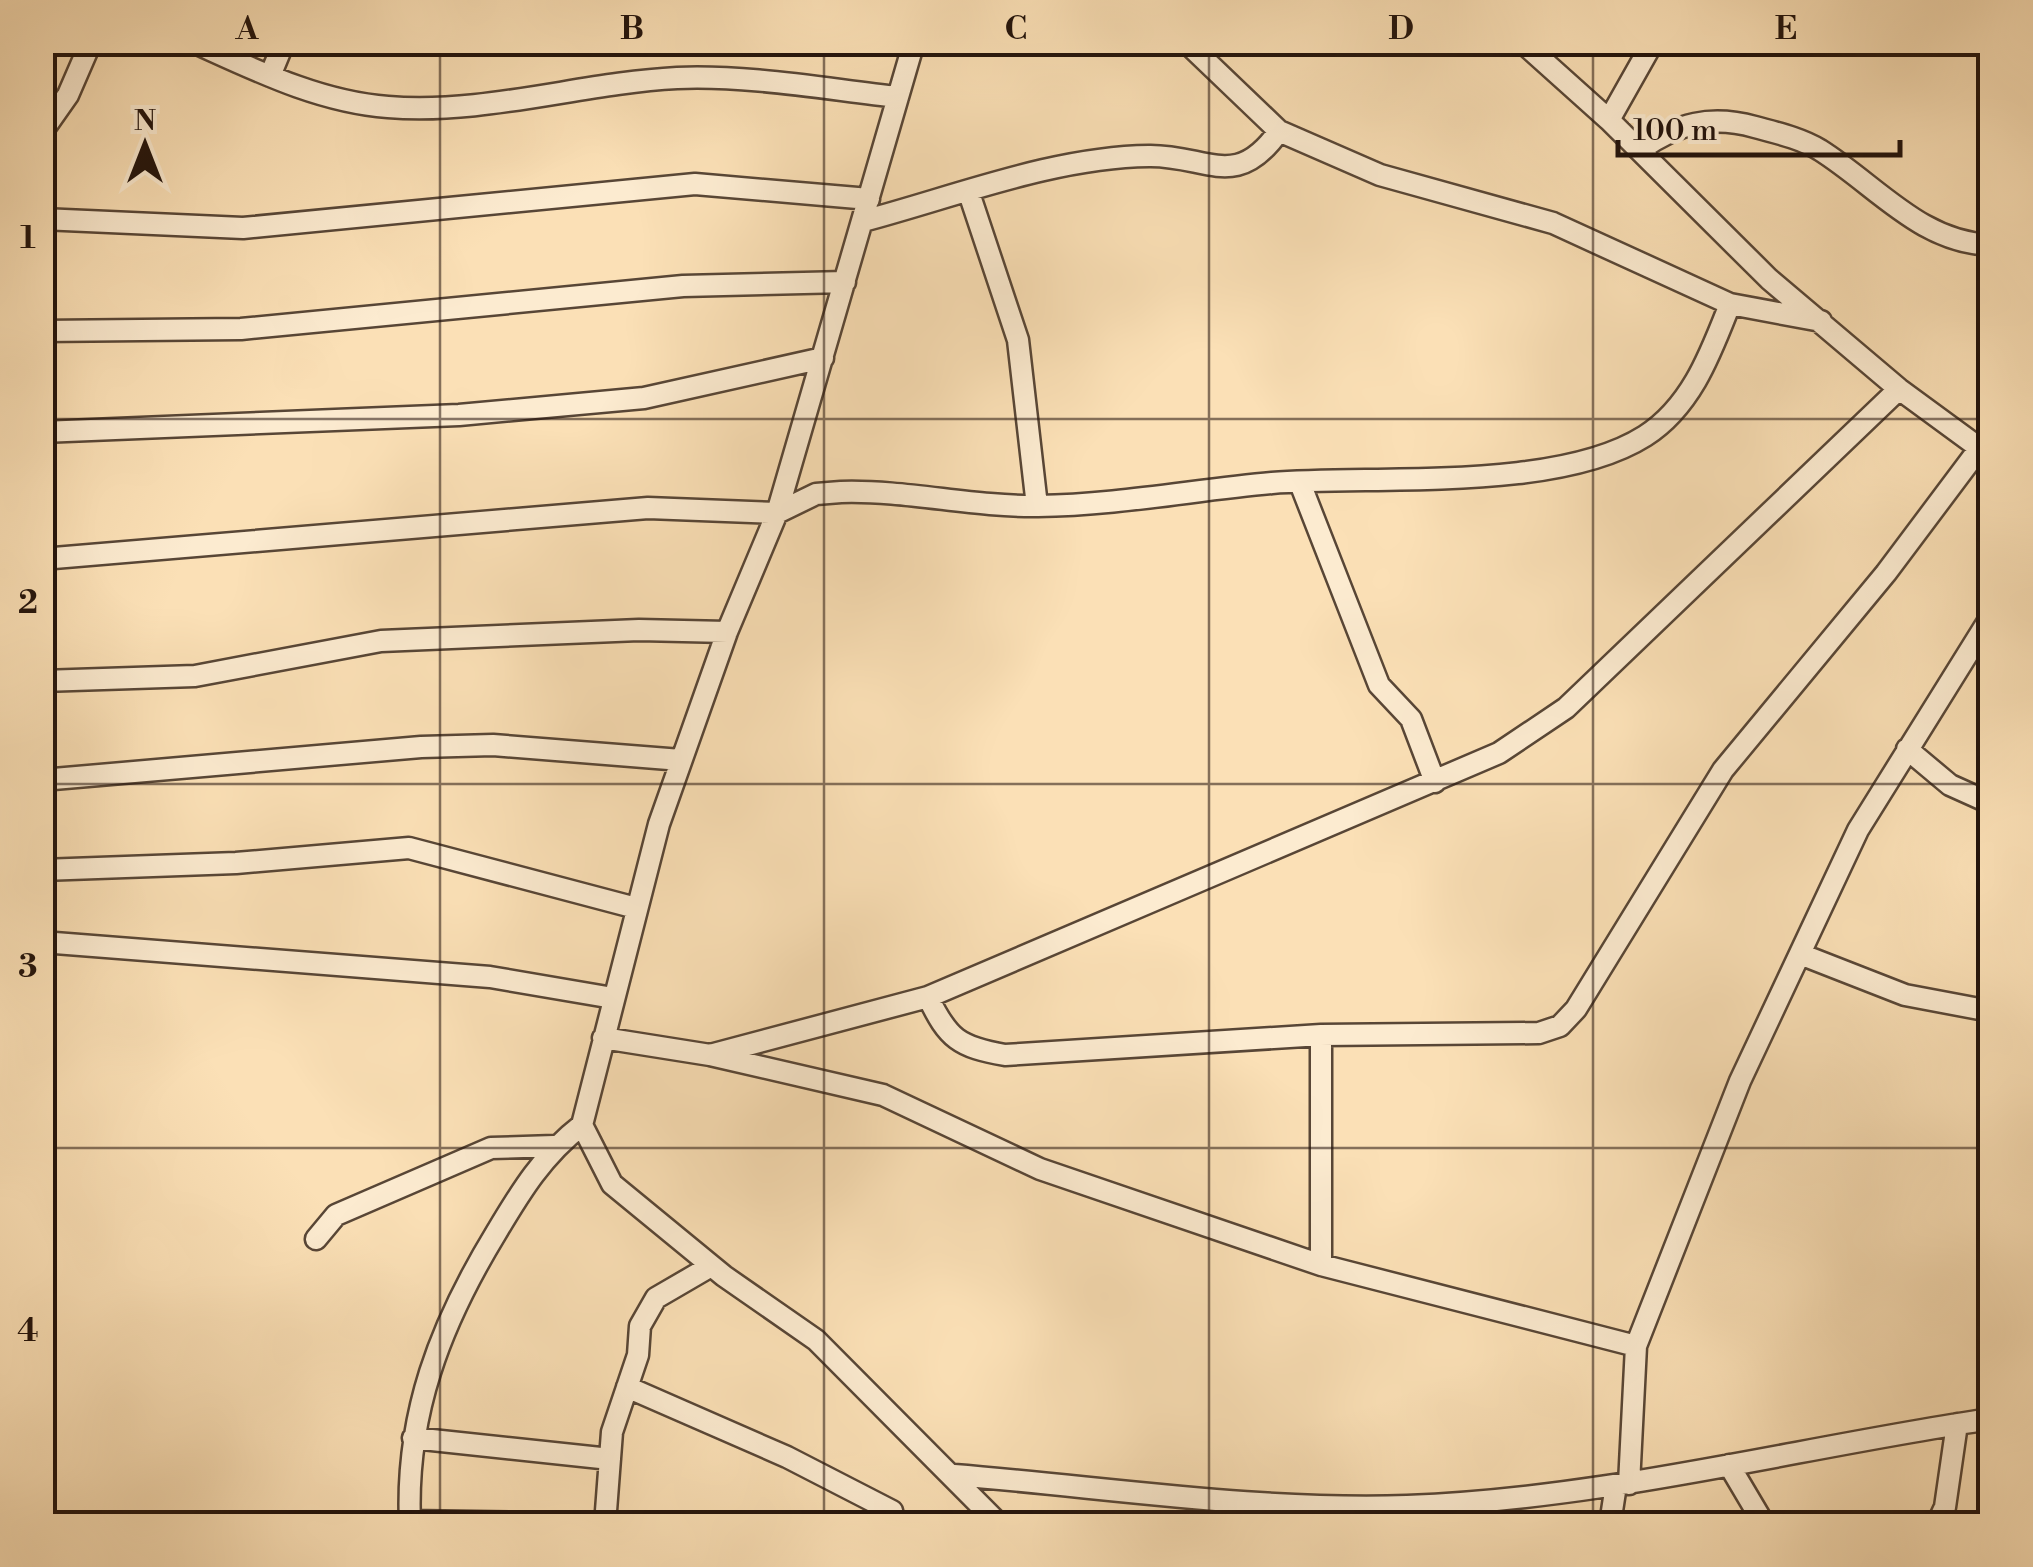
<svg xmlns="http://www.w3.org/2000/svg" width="2033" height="1567" font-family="'Libre Bodoni',serif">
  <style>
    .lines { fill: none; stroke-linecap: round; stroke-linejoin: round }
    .street-casing { stroke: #584636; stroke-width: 25 }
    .street { stroke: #fcebd0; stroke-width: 20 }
    .grid { fill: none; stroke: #22130c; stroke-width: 2.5; stroke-opacity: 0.55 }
    .neatline { fill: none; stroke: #22130c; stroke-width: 4 }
    .grid-label { font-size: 32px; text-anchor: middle; font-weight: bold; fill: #22130c }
  </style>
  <rect width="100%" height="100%" fill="#fbe0b6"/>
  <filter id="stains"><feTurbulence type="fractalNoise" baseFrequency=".002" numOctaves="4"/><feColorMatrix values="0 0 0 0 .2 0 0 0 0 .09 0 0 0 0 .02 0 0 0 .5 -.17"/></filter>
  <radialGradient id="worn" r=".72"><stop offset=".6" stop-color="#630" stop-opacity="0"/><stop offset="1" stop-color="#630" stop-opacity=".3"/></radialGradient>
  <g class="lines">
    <defs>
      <path id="street" d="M 193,42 C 255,70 319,102 388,107 C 484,115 581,83 677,78 C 749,75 825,89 898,97
        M 914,42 L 777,513 L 727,632 L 659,824 L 582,1125 L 612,1184 L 724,1276 L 816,1340 L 999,1524
        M 1186,42 L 1279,131 L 1380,175 L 1553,223 L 1730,304 L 1821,321
        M 1522,42 L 1609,120 L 1769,279 L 1899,389 L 1989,455
        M 270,76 L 284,42
        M 1609,120 L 1653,42
        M 42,132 L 68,95 L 91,42
        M 1640,150 C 1677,123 1711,115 1755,127 C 1777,133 1800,138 1820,150 C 1877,186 1920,242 1990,245
        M 969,193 L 1018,340 L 1037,506
        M 42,219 L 243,228 L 695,184 L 869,199
        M 863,221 C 954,197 1054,157 1149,156 C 1207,155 1236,192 1279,131
        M 42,331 L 241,329 L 683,286 L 845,282
        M 42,432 L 459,415 L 644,398 L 823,358
        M 1300,483 L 1379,685 L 1411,719 L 1435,782
        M 42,559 L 648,508 L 777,513 L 816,494 L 841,492 C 907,490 972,507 1038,506 C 1117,505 1194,490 1272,483 C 1376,475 1557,492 1645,436 C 1692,406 1711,352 1730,304
        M 42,681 L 195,676 L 381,641 L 639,630 L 727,632
        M 1907,749 L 1950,785 L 1990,803
        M 42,780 L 421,747 L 493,745 L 681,760
        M 42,870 L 236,863 L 409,848 L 636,908
        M 42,942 L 490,977 L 613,998
        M 1800,954 L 1905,995 L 1990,1011
        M 928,997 C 948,1039 959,1047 1005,1055 L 1321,1035 L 1539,1033 L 1560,1026 L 1576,1009 L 1723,770 L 1886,573 L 1979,449
        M 1321,1035 L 1321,1265
        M 603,1038 L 710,1055 L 883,1095 L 1040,1169 L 1321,1265 L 1636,1346
        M 710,1055 L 928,997 L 1499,753 L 1566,708 L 1899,389
        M 316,1239 L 336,1215 L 491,1148 L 554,1146
        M 627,1387 L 787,1457 L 892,1511 L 895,1524
        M 413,1438 L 610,1459
        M 1729,1465 L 1764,1524
        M 954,1475 C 1104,1487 1257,1511 1407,1506 C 1604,1499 1796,1448 1990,1419
        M 1629,1484 L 1636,1346 L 1740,1081 L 1858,830 L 1990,618
        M 410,1521 L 605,1524
        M 410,1524 C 405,1415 440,1325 496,1233 C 521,1191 543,1155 582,1125
        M 605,1524 L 612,1432 L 638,1355 L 640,1326 L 656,1298 L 711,1266
        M 1610,1524 L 1616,1485
        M 1937,1524 L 1945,1507 L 1957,1424"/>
    </defs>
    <!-- street casing -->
    <use href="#street" class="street-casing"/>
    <!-- street -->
    <use href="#street" class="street"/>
  </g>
  <!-- grid -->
  <path class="grid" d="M 440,42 L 440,1524M 824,42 L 824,1524M 1209,42 L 1209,1524M 1593,42 L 1593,1524M 42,419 L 1990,419M 42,784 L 1990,784M 42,1148 L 1990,1148"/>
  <!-- margin -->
  <rect width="2033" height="1567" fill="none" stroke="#fbe0b6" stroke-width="110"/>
  <!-- north arrow -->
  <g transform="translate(145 145)" stroke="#fcebd0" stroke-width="8" paint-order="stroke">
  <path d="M0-8L18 38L0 25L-18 38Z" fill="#22130c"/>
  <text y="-15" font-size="28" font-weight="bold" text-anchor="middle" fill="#22130c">N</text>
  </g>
  <!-- scale -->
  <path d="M1618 140v15h282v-15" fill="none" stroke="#22130c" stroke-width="5"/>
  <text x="1633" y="140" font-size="30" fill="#22130c" stroke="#fcebd0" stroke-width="8" paint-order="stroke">100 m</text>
  <rect x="55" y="55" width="1923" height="1457" class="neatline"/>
  <g class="grid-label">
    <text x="247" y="39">A</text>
    <text x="632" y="39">B</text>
    <text x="1016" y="39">C</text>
    <text x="1401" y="39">D</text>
    <text x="1786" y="39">E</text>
    <text x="28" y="248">1</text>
    <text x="28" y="613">2</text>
    <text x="28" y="977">3</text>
    <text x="28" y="1341">4</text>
  </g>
  <rect width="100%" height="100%" filter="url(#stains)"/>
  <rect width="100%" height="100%" fill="url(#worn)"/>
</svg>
